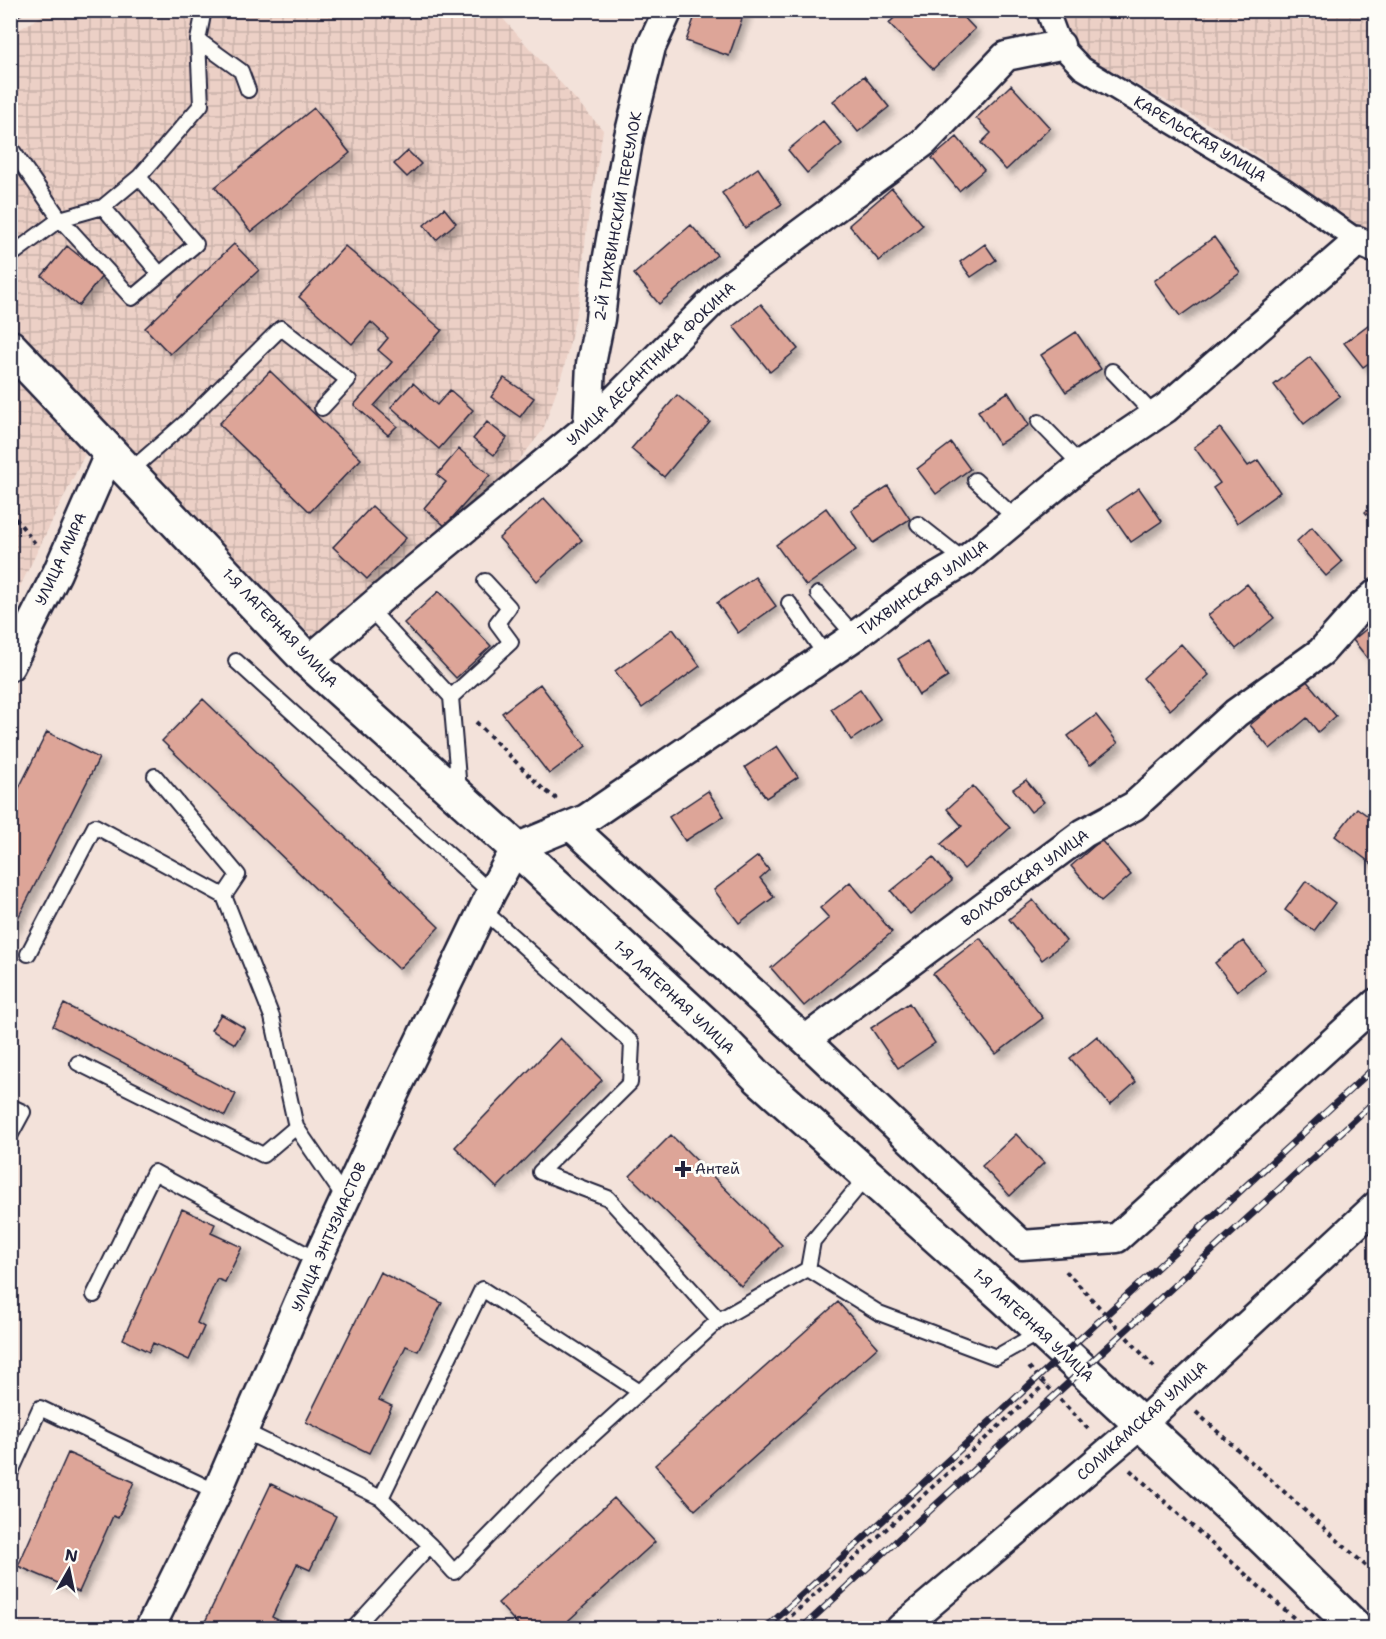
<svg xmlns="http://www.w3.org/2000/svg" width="1386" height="1639" font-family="'Shantell Sans',sans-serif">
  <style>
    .industrial { fill: url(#industrial-grid) }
    .building { fill: #dda598; stroke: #22223b; stroke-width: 1.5; filter: url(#shadow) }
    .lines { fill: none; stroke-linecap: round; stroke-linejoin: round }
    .service-casing { stroke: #22223b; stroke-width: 18 }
    .pedestrian-casing { stroke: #22223b; stroke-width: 26 }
    .minor-casing { stroke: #22223b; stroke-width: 33 }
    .secondary-casing { stroke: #22223b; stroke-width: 38 }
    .path { stroke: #22223b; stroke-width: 4; stroke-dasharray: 4.5 4.5; stroke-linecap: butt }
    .service { stroke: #fdfcf7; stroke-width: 14 }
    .pedestrian { stroke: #fdfcf7; stroke-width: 21 }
    .minor { stroke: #fdfcf7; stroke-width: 28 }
    .secondary { stroke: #fdfcf7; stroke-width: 33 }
    .rail-casing { stroke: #22223b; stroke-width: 7 }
    .rail { stroke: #fdfcf7; stroke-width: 4.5; stroke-dasharray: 14; stroke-linecap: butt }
    .poi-dot { fill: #22223b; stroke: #fdfcf7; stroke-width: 2 }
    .labels { text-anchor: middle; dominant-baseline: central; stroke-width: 6; stroke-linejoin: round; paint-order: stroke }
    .street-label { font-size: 15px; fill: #22223b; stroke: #fdfcf7 }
    .poi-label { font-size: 15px; fill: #22223b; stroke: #fdfcf7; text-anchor: start }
  </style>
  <defs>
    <pattern id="industrial-grid" width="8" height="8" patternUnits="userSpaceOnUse" patternTransform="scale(1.5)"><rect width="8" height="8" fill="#ecd0c6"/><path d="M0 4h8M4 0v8" fill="none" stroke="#cab2ab"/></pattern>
    <filter id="shadow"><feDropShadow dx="5.5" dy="5.5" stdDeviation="3" flood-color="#0004"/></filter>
  </defs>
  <rect width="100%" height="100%" fill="#f3e2da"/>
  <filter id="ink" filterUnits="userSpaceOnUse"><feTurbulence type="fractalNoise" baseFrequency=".0167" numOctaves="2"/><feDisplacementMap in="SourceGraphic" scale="12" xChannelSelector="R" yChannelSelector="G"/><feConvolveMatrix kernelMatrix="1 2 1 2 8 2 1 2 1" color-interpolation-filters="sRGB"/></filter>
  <g filter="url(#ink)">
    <!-- industrial -->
    <path class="industrial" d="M 50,11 L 496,11 L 603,130 L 587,226 L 579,301 L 564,368 L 543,430 L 501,483 L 320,644 L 186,510 L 76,396 L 11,320 L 10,35 Z
      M 1032,11 L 1375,11 L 1375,236 L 1219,130 L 1047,35 Z
      M 11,365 L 85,454 L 11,605 Z"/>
    <!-- building -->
    <path class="building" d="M 697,10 L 745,10 L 729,56 L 686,41 Z
      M 902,10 L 957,10 L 975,29 L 933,69 L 889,23 Z
      M 864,76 L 889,107 L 858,132 L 833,101 Z
      M 1011,85 L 1050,128 L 1006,170 L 981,143 L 991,133 L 976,118 Z
      M 314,108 L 350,153 L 251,232 L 215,187 Z
      M 823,121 L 842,144 L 807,173 L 788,150 Z
      M 957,137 L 984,170 L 959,191 L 932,158 Z
      M 408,151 L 421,164 L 407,177 L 394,164 Z
      M 758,168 L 782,204 L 745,228 L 722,193 Z
      M 892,188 L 923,225 L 879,261 L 849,225 Z
      M 444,208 L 456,223 L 436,240 L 424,225 Z
      M 691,225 L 717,255 L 659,304 L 634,274 Z
      M 1214,237 L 1240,273 L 1180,316 L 1154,281 Z
      M 234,244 L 259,270 L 170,354 L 145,328 Z
      M 985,244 L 996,260 L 971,277 L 960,262 Z
      M 67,246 L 103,275 L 78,306 L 42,276 Z
      M 345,246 L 442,330 L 374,406 L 397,426 L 388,435 L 354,405 L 392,362 L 378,350 L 388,338 L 371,322 L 352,344 L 299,297 Z
      M 761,304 L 798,349 L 770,372 L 733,326 Z
      M 1376,319 L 1376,358 L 1363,367 L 1344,343 Z
      M 1076,332 L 1101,369 L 1066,392 L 1041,355 Z
      M 1310,357 L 1340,396 L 1304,424 L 1274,385 Z
      M 270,371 L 361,459 L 310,512 L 219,424 Z
      M 504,378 L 534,398 L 520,417 L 491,397 Z
      M 413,383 L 437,405 L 450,390 L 473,410 L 439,449 L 391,407 Z
      M 1008,392 L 1029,425 L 999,444 L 978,411 Z
      M 677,395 L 710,422 L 664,477 L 631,449 Z
      M 487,422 L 507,438 L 494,455 L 473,439 Z
      M 1220,428 L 1248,466 L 1258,460 L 1280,492 L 1237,523 L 1213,488 L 1220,483 L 1194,447 Z
      M 951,443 L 970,469 L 936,494 L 917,469 Z
      M 459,449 L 490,475 L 445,526 L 424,508 L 446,482 L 437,475 Z
      M 888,486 L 910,519 L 873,543 L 851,510 Z
      M 1139,488 L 1162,521 L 1131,542 L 1108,509 Z
      M 544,498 L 582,540 L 537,581 L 499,538 Z
      M 1376,503 L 1376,525 L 1365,512 Z
      M 372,506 L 406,538 L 367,579 L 333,547 Z
      M 826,508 L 856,550 L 806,586 L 776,545 Z
      M 1312,527 L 1342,562 L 1326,576 L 1296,542 Z
      M 755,577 L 776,606 L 738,633 L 717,603 Z
      M 1247,584 L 1274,618 L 1236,649 L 1208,615 Z
      M 439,591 L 491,646 L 456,678 L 404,623 Z
      M 1376,621 L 1376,669 L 1353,640 Z
      M 673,629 L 700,666 L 642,708 L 615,671 Z
      M 927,641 L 948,677 L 919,695 L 898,659 Z
      M 1181,644 L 1209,675 L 1170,710 L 1143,678 Z
      M 1305,679 L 1336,716 L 1318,732 L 1307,718 L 1270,749 L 1250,725 Z
      M 540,684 L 586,746 L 549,774 L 502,713 Z
      M 860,689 L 881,720 L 851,740 L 831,709 Z
      M 203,699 L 439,927 L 399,969 L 162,741 Z
      M 1096,715 L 1118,743 L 1090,765 L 1068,736 Z
      M 47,732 L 99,758 L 10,934 L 10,806 Z
      M 777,746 L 798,777 L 766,798 L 745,767 Z
      M 1026,780 L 1044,802 L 1031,812 L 1013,789 Z
      M 973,786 L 1010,828 L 964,869 L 941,844 L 962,826 L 947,809 Z
      M 708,791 L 724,816 L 685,841 L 669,817 Z
      M 1357,808 L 1376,822 L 1376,867 L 1335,836 Z
      M 1101,840 L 1131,875 L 1101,901 L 1071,866 Z
      M 758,856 L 769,870 L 760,878 L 774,897 L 739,923 L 714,890 Z
      M 933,857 L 952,881 L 910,914 L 891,891 Z
      M 1306,881 L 1335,903 L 1314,931 L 1285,910 Z
      M 850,882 L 892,932 L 804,1006 L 771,968 L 829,918 L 820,908 Z
      M 1033,900 L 1066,941 L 1042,960 L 1009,919 Z
      M 980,938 L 1043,1018 L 996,1054 L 933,974 Z
      M 1243,941 L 1265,969 L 1237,991 L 1215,963 Z
      M 909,1003 L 935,1043 L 898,1068 L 871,1028 Z
      M 64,1004 L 236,1094 L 225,1116 L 53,1026 Z
      M 221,1014 L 245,1028 L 235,1044 L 211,1030 Z
      M 1097,1036 L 1136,1082 L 1110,1105 L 1070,1058 Z
      M 560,1038 L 602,1080 L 497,1188 L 455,1147 Z
      M 1016,1134 L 1044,1163 L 1010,1196 L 982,1166 Z
      M 671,1135 L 782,1245 L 741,1286 L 630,1176 Z
      M 182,1209 L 215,1224 L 211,1233 L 242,1247 L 225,1282 L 217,1279 L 197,1323 L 204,1327 L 189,1360 L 153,1343 L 149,1352 L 123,1339 Z
      M 380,1272 L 442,1303 L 418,1351 L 406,1346 L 379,1400 L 392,1406 L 369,1453 L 306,1422 Z
      M 838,1302 L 878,1347 L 695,1510 L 655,1465 Z
      M 68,1453 L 134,1482 L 118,1518 L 113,1516 L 79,1592 L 18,1566 Z
      M 271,1484 L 336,1516 L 310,1570 L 297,1564 L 272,1617 L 286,1624 L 283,1628 L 202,1628 Z
      M 614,1498 L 655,1542 L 560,1628 L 521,1628 L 498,1603 Z"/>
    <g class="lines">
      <defs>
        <path id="service" d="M 198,40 L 241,71 L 248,90
          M 10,147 L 60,219 L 10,256
          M 103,207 L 139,177
          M 159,273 L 103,207 L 60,219 L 132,298 L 196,244 L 139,177 L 201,105 L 198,40 L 204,10
          M 1112,371 L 1155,416
          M 1039,422 L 1081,465
          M 130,471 L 185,423 L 281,328 L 348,380 L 322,408
          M 975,480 L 1016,519
          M 918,524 L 965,561
          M 818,594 L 855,636
          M 789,603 L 826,656
          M 369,608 L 451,697 L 511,642 L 497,623 L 509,607 L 485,581
          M 236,661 L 491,893
          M 451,697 L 459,790
          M 155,776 L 238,875 L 224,896 L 272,1017 L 296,1127 L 346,1200
          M 28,954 L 95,826 L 224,896
          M 78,1063 L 263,1155 L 296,1127
          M 10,1106 L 23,1112 L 10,1136
          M 808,1269 L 813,1241 L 868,1175
          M 94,1295 L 154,1172 L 317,1260
          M 719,1320 L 808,1269 L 879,1313 L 996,1357 L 1040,1332
          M 244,1431 L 381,1498 L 430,1545 L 454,1572 L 552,1472 L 719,1320 L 608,1198 L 540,1172 L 630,1083 L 632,1043 L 483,910
          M 10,1474 L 40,1408 L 217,1492
          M 381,1498 L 482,1289 L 640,1392
          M 354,1628 L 430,1545"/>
        <path id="pedestrian" d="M 1047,10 L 1060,45 L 1082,68 L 1285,190 L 1358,241"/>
        <path id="minor" d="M 588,427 L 591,364 L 600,319 L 606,268 L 629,136 L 651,47 L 668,10
          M 308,661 L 406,577 L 588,427 L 723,291 L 924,142 L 1006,56 L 1060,45
          M 10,666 L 57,573 L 110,452
          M 571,826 L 805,1040 L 1022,1245 L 1117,1238 L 1376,1003
          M 805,1040 L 1084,833 L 1134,806 L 1236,713 L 1321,652 L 1361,607 L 1376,594
          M 150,1628 L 217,1492 L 317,1260 L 392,1098 L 491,893 L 516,848 L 586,819 L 855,636 L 917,589 L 965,561 L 1081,465 L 1166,408 L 1358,241 L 1376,249
          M 901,1628 L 1140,1425 L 1376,1206"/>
        <path id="secondary" d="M 10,347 L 308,661 L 516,848 L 718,1036 L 759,1078 L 1003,1296 L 1254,1529 L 1356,1628"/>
      </defs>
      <!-- service casing -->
      <use href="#service" class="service-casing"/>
      <!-- pedestrian casing -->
      <use href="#pedestrian" class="pedestrian-casing"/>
      <!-- minor casing -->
      <use href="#minor" class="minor-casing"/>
      <!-- secondary casing -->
      <use href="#secondary" class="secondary-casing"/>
      <!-- path -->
      <path class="path" d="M 10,511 L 37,546
        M 476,722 L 543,789 L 557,799
        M 1066,1271 L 1156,1369
        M 1029,1367 L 1090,1431
        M 1196,1412 L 1376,1575
        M 1130,1470 L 1305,1628
        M 778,1628 L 1045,1384"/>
      <!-- service -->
      <use href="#service" class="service"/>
      <!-- pedestrian -->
      <use href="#pedestrian" class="pedestrian"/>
      <!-- minor -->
      <use href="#minor" class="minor"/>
      <!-- secondary -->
      <use href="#secondary" class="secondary"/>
      <defs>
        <path id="rail" d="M 10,18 L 22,10
          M 766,1628 L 1376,1066
          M 802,1628 L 1376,1100"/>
      </defs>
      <!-- rail casing -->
      <use href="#rail" class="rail-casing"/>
      <!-- rail -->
      <use href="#rail" class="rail"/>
    </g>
  </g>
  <!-- markers -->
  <path class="poi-dot" d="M680 1160h6v6h6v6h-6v6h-6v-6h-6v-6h6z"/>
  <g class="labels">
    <!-- street labels -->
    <g class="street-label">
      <text transform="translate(1200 139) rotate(31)">КАРЕЛЬСКАЯ УЛИЦА</text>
      <text transform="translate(618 216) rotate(-80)">2-Й ТИХВИНСКИЙ ПЕРЕУЛОК</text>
      <text transform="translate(651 364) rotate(-44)">УЛИЦА ДЕСАНТНИКА ФОКИНА</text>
      <text transform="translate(61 559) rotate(-65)">УЛИЦА МИРА</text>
      <text transform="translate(923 588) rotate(-35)">ТИХВИНСКАЯ УЛИЦА</text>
      <text transform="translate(280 628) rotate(46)">1-Я ЛАГЕРНАЯ УЛИЦА</text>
      <text transform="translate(1025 878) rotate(-36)">ВОЛХОВСКАЯ УЛИЦА</text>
      <text transform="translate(674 997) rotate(43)">1-Я ЛАГЕРНАЯ УЛИЦА</text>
      <text transform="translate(329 1237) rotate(-66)">УЛИЦА ЭНТУЗИАСТОВ</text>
      <text transform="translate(1033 1325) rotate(43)">1-Я ЛАГЕРНАЯ УЛИЦА</text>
      <text transform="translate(1142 1421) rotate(-42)">СОЛИКАМСКАЯ УЛИЦА</text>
    </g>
    <!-- poi labels -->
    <g class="poi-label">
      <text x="695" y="1169">Антей</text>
    </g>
  </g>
  <!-- margin -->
  <rect width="1386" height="1639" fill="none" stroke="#fdfcf7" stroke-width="36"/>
  <rect x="18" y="18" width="1350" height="1603" fill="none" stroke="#22223b" stroke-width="2" filter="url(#ink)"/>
  <!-- north arrow -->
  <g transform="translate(69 1570) rotate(9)" stroke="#fdfcf7" stroke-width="4.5" paint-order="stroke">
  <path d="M0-4.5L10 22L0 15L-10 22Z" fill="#22223b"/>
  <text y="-9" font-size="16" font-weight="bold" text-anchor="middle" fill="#22223b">N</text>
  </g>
</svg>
